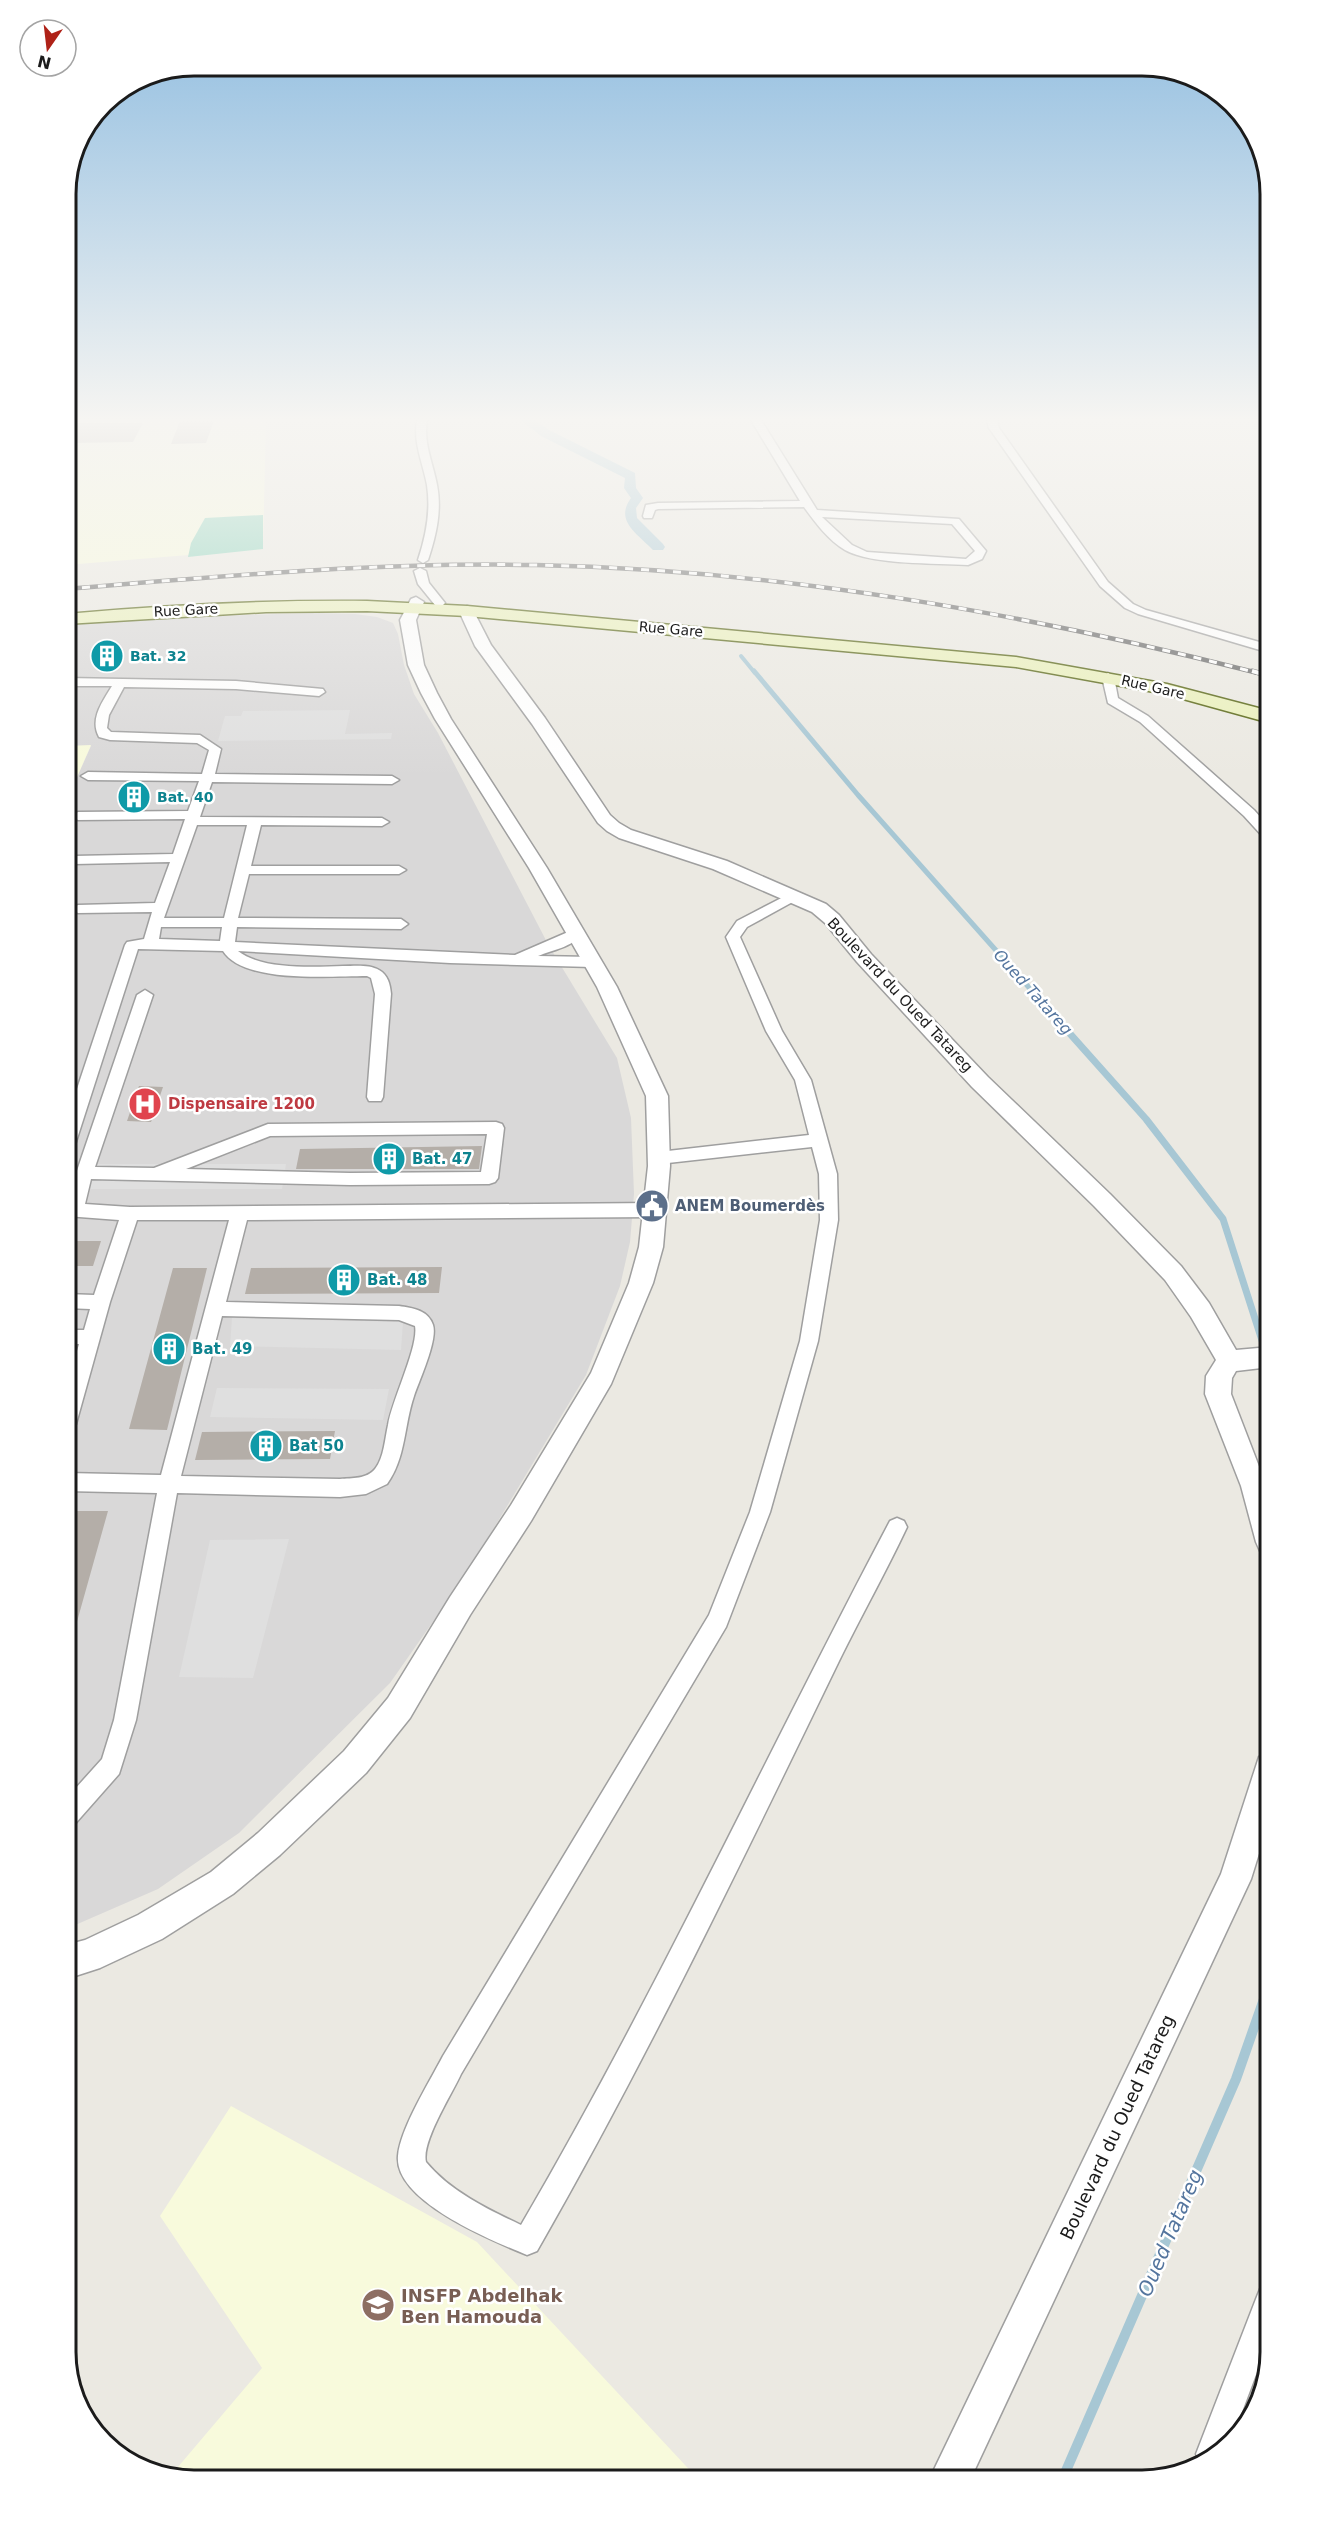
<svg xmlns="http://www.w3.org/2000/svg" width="1336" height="2546" font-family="'DejaVu Sans',sans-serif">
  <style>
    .residential { fill: #d9d8d8 }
    .education { fill: #f8fadc }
    .pitch { fill: #89d2ba }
    .parking { fill: #dfdfdf }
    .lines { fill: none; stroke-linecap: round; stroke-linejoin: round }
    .stream-far3 { stroke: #a7c7d4; stroke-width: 4 }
    .stream-far2 { stroke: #a7c7d4; stroke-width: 5 }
    .stream-far1 { stroke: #a7c7d4; stroke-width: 7 }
    .stream { stroke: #a7c7d4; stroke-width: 10 }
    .canal { fill: #a7c7d4; fill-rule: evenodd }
    .building { fill: #b4aea8 }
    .minor-casing { stroke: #9f9f9f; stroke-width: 3 }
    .tertiary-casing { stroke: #9f9f9f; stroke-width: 3 }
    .secondary-casing { stroke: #556311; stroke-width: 3 }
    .minor { fill: #fff; fill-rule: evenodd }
    .tertiary { fill: #fff; fill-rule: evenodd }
    .secondary { fill: #eaf0bb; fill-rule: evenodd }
    .rail-far1-casing { stroke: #696969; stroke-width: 4.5 }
    .rail-casing { stroke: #696969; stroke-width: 5 }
    .rail-far1 { stroke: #fff; stroke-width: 3; stroke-dasharray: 8; stroke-linecap: butt }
    .rail { stroke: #fff; stroke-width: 4; stroke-dasharray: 10; stroke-linecap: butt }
    .labels { text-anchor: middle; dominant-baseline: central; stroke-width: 5; stroke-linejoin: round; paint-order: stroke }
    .far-street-label { font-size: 14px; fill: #1b1b1b; stroke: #fff }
    .far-culture-label { font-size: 14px; font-weight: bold; fill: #0d838f; stroke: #fff; text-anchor: start }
    .street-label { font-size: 15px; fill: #1b1b1b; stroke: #fff }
    .health-label { font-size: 15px; font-weight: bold; fill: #be3a42; stroke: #fff; text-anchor: start }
    .culture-label { font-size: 15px; font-weight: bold; fill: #0d838f; stroke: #fff; text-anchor: start }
    .service-label { font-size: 15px; font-weight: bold; fill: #4e5e75; stroke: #fff; text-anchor: start }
    .water-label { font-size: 16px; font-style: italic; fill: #54759e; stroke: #fff }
    .near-street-label { font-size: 18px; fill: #1b1b1b; stroke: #fff }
    .near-education-label { font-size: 18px; font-weight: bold; fill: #785e54; stroke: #fff; text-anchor: start }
    .near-water-label { font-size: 20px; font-style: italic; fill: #54759e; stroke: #fff }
    .rim { fill: none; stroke: #1b1b1b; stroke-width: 3 }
  </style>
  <rect width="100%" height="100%" fill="#ebe9e2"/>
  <!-- residential -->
  <path class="residential" d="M 312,613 L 355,614 L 377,617 L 393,623 L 398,634 L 404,665 L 414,694 L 438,733 L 549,946 L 617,1058 L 631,1118 L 634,1194 L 630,1242 L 620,1286 L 586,1375 L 465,1576 L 390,1683 L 239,1833 L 158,1889 L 66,1929 L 66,802 L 91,746 L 66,746 L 66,623 L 111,619 Z"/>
  <!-- education -->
  <path class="education" d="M 66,420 L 266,420 L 263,549 L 66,565 Z
    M 91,745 L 66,802 L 66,746 Z
    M 231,2106 L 477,2242 L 699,2480 L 187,2480 L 172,2474 L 262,2368 L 160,2216 Z"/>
  <!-- pitch -->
  <path class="pitch" d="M 263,515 L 263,549 L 188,557 L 191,543 L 205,518 Z"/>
  <!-- parking -->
  <path class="parking" d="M 350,710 L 345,734 L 392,733 L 391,739 L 218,741 L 225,716 L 241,716 L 243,711 Z
    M 96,1164 L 286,1164 L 282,1189 L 89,1189 Z
    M 232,1318 L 403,1322 L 401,1350 L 230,1346 Z
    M 217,1388 L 389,1389 L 383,1420 L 210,1417 Z
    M 289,1539 L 253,1678 L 179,1677 L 210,1540 Z"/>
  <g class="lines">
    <!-- stream-far3 -->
    <path class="stream-far3" d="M 741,656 L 755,673"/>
    <!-- stream-far2 -->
    <path class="stream-far2" d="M 754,671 L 858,795 L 1033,992"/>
    <!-- stream-far1 -->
    <path class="stream-far1" d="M 1031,990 L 1146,1119 L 1223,1219 L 1267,1356"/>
    <!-- stream -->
    <path class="stream" d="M 1062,2480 L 1236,2079 L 1270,1982"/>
    <!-- canal -->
    <path class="canal" d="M 521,420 L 535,420 L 549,430 L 635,473 L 636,488 L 643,498 L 636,508 L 637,518 L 663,544 L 665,547 L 663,550 L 653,550 C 638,534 614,521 631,498 L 624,488 L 625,478 L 541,436 Z"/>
  </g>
  <!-- building -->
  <path class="building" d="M 180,421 L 214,421 L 206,443 L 171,444 Z
    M 66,423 L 143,423 L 133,442 L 66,443 Z
    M 139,1086 L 163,1087 L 151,1122 L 127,1121 Z
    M 482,1146 L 479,1169 L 296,1169 L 300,1149 Z
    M 66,1241 L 101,1241 L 93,1266 L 66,1266 Z
    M 442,1267 L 439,1293 L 245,1294 L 251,1268 Z
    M 173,1268 L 207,1268 L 167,1430 L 129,1429 Z
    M 335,1431 L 330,1459 L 195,1460 L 202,1432 Z
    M 71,1511 L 108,1511 L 71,1643 L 66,1643 L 66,1525 Z"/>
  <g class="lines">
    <defs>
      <path id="minor" d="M 417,420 L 427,420 C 423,443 433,463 437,485 C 442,511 436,536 428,560 L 423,563 L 418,560 C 426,536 431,511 427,485 C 423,463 413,443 417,420 Z
        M 751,420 L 761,420 L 817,510 L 959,519 L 986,551 L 982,559 L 968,565 C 936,563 871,565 845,550 C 828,540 815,522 804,507 L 658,509 L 655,510 L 652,518 L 644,518 L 643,516 L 646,505 L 658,503 L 800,501 ZM 822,517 L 952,524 L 975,551 L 966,559 L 867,552 L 852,545 Z
        M 987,420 L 997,420 L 999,428 L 1108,582 L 1133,604 L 1146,610 L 1270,645 L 1270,653 L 1138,614 L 1125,608 L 1100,586 L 989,428 Z
        M 420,568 L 426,571 L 429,583 L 445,603 L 443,605 L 435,605 L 418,584 L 414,571 Z
        M 1108,673 L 1114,677 L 1118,698 L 1148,716 L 1254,810 L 1270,828 L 1270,840 L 1265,839 L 1244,816 L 1140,722 L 1108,703 L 1102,677 Z
        M 66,678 L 236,681 L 323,689 L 325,692 L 319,696 L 236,689 L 124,687 L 109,715 L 107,728 L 111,732 L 200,735 L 221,749 L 215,774 L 392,776 L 399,780 L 392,784 L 212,782 L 200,817 L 382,818 L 389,822 L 382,826 L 261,825 L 251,866 L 399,866 L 406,870 L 399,874 L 249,874 L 238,918 L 401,919 L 408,924 L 401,929 L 237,927 L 235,942 L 515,955 L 575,929 L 582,934 C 572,947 553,950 538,956 L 592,957 L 599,962 L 592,967 L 450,963 L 238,951 C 262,970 313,967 343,966 C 354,966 369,964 379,970 C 388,975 390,984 391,994 L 383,1097 L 381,1101 L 369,1101 L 367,1097 L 375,994 L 371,978 L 367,976 C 330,976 244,984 223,951 L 138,949 L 74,1148 L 72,1152 L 66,1154 L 66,1122 L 125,945 L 127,942 L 144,939 L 152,912 L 78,913 L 71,909 L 78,905 L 155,903 L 170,862 L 74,864 L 67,860 L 74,856 L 173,854 L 185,819 L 78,820 L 71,816 L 78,812 L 188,811 L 199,781 L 88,780 L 81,776 L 88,772 L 202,774 L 209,750 L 197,743 L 110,740 L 99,737 C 89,719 103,701 112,686 L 66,686 ZM 197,825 L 247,825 L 224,918 L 164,918 ZM 161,927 L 222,927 L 220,941 L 159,939 Z
        M 793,892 L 798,893 L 800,896 L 798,899 L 747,927 L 740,937 L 782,1031 L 811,1080 L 837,1174 L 838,1220 L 818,1341 L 770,1512 L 726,1627 L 461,2074 C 452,2094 421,2142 426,2162 C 450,2191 487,2209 521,2225 C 655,1996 766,1755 890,1521 L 897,1518 L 904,1521 L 907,1527 C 886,1572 861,1616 839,1661 C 743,1859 647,2059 537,2251 L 527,2255 C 493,2241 394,2201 398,2156 C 400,2129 430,2081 443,2056 L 709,1615 L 750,1512 L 800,1341 L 820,1220 L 819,1174 L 812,1147 L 659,1164 L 653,1162 L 651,1158 L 653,1154 L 659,1152 L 809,1135 L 795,1080 L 766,1031 L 726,937 L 737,921 Z
        M 145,990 L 153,995 L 95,1167 L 154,1168 L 268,1124 L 496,1122 L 502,1124 L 504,1128 L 498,1178 L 495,1182 L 489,1184 L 350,1185 L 91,1179 L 85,1204 L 130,1207 L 656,1203 L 662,1205 L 665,1210 L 662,1215 L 656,1217 L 247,1220 L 226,1302 L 399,1306 C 413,1308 428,1310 433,1325 C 438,1340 419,1381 414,1396 C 404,1425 406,1458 387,1484 L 366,1494 L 340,1497 L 177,1493 L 136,1720 L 119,1774 L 74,1825 L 66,1829 L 66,1799 L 102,1759 L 114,1720 L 157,1493 L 66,1491 L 66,1473 L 161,1475 L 229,1220 L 137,1220 L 110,1302 L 76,1424 L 73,1430 L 66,1432 L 66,1390 L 79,1344 L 66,1344 L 66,1330 L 84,1330 L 90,1309 L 66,1308 L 66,1294 L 94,1295 L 119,1220 L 66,1216 L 66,1203 L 137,995 ZM 487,1134 L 481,1172 L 350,1173 L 186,1169 L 270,1136 ZM 222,1316 L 399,1320 L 415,1326 C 419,1346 392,1400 388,1425 C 385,1438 384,1458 375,1469 C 367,1479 352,1478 340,1479 L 181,1476 Z
        M 1270,2285 L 1270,2337 L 1233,2436 L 1200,2463 L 1196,2454 L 1256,2299 L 1260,2289 Z"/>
      <path id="tertiary" d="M 416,597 L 424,602 L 416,620 L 424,665 L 437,693 L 451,719 L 547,868 L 617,987 L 668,1096 L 670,1166 L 663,1247 L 653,1283 L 611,1384 L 531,1521 L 470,1615 L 410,1718 L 366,1773 L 280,1855 L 233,1894 L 162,1939 L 100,1968 L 66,1979 L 66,1945 L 85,1940 L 138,1915 L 211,1872 L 258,1833 L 344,1751 L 388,1698 L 450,1597 L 511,1505 L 591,1373 L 629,1283 L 639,1247 L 648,1166 L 646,1096 L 597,987 L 529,868 L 435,719 L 421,693 L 408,665 L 400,620 L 411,599 Z
        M 467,606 L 472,608 L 491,645 L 545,718 L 610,815 L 619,823 L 631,830 L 727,861 L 826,904 L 839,915 L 871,954 L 988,1077 L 1110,1194 L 1181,1266 L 1209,1303 L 1236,1350 L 1270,1347 L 1270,1367 L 1236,1371 L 1232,1378 L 1231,1394 L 1270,1495 L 1270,1554 L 1260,1551 L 1256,1542 L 1241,1486 L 1205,1394 L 1206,1376 L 1216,1360 L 1191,1317 L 1165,1280 L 1094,1206 L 972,1087 L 857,962 L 825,923 L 812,912 L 713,869 L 619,838 L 607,831 L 598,823 L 532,724 L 475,646 L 459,611 Z
        M 1270,1753 L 1270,1818 L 1251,1879 L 970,2480 L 929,2480 L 1221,1874 L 1259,1757 Z"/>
      <path id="secondary" d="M 367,601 L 467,606 L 1016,657 L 1167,684 L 1270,711 L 1270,723 L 1165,694 L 1016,667 L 467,616 L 367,611 L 266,612 L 66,624 L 66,614 C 166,605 266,600 367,601 Z"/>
    </defs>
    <!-- minor casing -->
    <use href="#minor" class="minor-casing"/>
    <!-- tertiary casing -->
    <use href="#tertiary" class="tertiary-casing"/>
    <!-- secondary casing -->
    <use href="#secondary" class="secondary-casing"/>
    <!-- minor -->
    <use href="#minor" class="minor"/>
    <!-- tertiary -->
    <use href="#tertiary" class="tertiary"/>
    <!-- secondary -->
    <use href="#secondary" class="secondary"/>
    <defs>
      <path id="rail-far1" d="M 66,589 C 223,576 379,562 536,565 C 781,570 1022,613 1258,673"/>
      <path id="rail" d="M 1252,671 L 1270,676"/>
    </defs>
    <!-- rail-far1 casing -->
    <use href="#rail-far1" class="rail-far1-casing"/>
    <!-- rail casing -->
    <use href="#rail" class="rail-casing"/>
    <!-- rail-far1 -->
    <use href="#rail-far1" class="rail-far1"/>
    <!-- rail -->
    <use href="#rail" class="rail"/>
  </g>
  <!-- sky -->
  <linearGradient id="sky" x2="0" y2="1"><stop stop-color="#8ebce0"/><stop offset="0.54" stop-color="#f6f5f2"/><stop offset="1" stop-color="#f6f5f2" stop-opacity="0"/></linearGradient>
  <rect width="1336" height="777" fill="url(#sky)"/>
  <!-- icons -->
  <defs>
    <symbol id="building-disc" viewBox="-11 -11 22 22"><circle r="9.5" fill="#0f9aa8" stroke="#fff"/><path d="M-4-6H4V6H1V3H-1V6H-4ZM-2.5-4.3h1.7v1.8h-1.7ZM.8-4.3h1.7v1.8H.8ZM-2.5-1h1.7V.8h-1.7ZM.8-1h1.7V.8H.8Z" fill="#fff"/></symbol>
    <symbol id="hospital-disc" viewBox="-11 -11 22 22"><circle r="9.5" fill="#e0444e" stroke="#fff"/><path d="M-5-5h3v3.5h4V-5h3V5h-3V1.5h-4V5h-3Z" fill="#fff"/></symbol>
    <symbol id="civic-disc" viewBox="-11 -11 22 22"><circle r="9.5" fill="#5c6f8a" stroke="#fff"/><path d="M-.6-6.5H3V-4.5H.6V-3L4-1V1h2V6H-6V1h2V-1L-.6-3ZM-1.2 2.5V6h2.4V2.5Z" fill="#fff"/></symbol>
    <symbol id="university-disc" viewBox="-11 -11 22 22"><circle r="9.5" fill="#8d6e63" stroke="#fff"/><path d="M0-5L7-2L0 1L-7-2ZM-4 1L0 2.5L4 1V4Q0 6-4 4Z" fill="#fff"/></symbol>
  </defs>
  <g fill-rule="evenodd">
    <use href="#building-disc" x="88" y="637" width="38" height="38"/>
    <use href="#building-disc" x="115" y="778" width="38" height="38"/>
    <use href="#hospital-disc" x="126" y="1085" width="38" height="38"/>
    <use href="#building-disc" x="370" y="1140" width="38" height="38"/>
    <use href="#civic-disc" x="633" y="1187" width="38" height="38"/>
    <use href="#building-disc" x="325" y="1261" width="38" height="38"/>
    <use href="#building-disc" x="150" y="1330" width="38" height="38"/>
    <use href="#building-disc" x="247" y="1427" width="38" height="38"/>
    <use href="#university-disc" x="359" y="2286" width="38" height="38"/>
  </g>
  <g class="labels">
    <!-- far-street labels -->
    <g class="far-street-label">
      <text transform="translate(186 610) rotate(-3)">Rue Gare</text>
      <text transform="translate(671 629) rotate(5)">Rue Gare</text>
      <text transform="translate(1153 687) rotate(13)">Rue Gare</text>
    </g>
    <!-- far-culture labels -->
    <g class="far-culture-label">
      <text x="130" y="656">Bat. 32</text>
      <text x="157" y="797">Bat. 40</text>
    </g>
    <!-- street labels -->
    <g class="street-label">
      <text transform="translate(900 995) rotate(47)">Boulevard du Oued Tatareg</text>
    </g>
    <!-- health labels -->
    <g class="health-label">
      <text x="168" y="1104">Dispensaire 1200</text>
    </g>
    <!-- culture labels -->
    <g class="culture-label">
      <text x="412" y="1159">Bat. 47</text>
      <text x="367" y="1280">Bat. 48</text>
      <text x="192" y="1349">Bat. 49</text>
      <text x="289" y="1446">Bat 50</text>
    </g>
    <!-- service labels -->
    <g class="service-label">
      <text x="675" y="1206">ANEM Boumerdès</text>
    </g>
    <!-- water labels -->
    <g class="water-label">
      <text transform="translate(1033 992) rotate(48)">Oued Tatareg</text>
    </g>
    <!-- near-street labels -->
    <g class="near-street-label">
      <text transform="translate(1117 2127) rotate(-65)">Boulevard du Oued Tatareg</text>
    </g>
    <!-- near-education labels -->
    <g class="near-education-label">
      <text x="401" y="2295">INSFP Abdelhak<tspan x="401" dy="21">Ben Hamouda</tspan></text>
    </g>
    <!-- near-water labels -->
    <g class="near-water-label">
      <text transform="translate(1170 2233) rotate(-67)">Oued Tatareg</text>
    </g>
  </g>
  <!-- crop -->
  <path d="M0 0H1336V2546H0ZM194 76H1142A118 118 0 0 1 1260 194V2352A118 118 0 0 1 1142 2470H194A118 118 0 0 1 76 2352V194A118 118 0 0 1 194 76Z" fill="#fff" fill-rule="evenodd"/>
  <path class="rim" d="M194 76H1142A118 118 0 0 1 1260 194V2352A118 118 0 0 1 1142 2470H194A118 118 0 0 1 76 2352V194A118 118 0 0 1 194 76Z"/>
  <!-- north arrow -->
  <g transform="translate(48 48) rotate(194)"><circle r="28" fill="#ffffff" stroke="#a4a4a4" stroke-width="1.5"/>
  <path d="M0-4.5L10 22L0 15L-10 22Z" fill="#af2218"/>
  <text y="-9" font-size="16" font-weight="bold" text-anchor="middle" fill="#1b1b1b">N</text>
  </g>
</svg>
